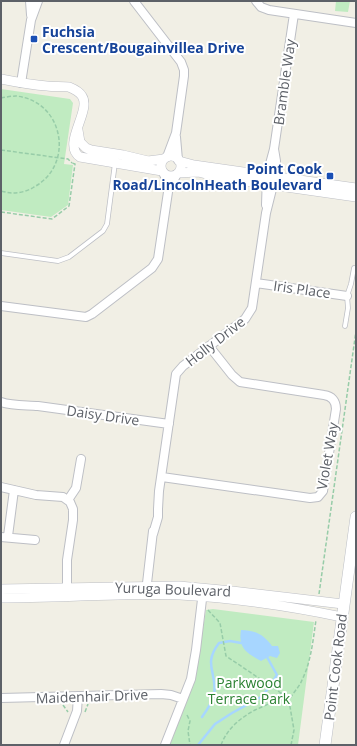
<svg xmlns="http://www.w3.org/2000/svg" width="357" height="746" font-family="'Open Sans',sans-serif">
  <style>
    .green { fill: #c0ebc1 }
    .water { fill: #a7d6ff }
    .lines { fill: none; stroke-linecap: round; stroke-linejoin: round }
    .stream { stroke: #a7d6ff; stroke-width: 2.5 }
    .service-casing { stroke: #bdbfc5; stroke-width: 5.5 }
    .minor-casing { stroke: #bdbfc5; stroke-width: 10 }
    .tertiary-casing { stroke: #bdbfc5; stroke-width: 10 }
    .secondary-casing { stroke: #bbbec5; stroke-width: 12 }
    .path { stroke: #97cca8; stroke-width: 1.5; stroke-dasharray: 4 2; stroke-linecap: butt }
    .service { stroke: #fff; stroke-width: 4 }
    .minor { stroke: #fff; stroke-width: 8 }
    .tertiary { stroke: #fff; stroke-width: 9 }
    .secondary { stroke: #fff; stroke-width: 11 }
    .transit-dot { fill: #1a4fb4; stroke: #fff; stroke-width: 1.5 }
    .labels { text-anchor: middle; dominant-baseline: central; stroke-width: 4; stroke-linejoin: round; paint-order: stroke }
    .transit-label { font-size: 14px; font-weight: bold; fill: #164399; stroke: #fff; text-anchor: start }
    .street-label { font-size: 14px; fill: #5d6168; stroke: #fff }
    .park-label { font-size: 14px; fill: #2a8131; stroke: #fff }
  </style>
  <rect width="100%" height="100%" fill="#f1efe5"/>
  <!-- green -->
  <path class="green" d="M 336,1 L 350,1 L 348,12 L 335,11 Z
    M 1,89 L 70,99 L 73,103 L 64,164 L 73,165 L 68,205 L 51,217 L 1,210 Z
    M 213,609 L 314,622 L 298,745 L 170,745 L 195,677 L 206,610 Z"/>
  <!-- water -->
  <path class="water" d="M 241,630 C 255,630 264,635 272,646 L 278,646 L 280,653 L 277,658 L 270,656 L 261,661 C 246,653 238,648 241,630 Z"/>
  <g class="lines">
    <!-- stream -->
    <path class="stream" d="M 202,717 C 207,710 212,703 214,695 C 218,673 202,665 219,643 L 230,641 L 241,643
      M 198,745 L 215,724 L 232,713 L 261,697 L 267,690 L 277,675 L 267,657"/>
    <defs>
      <path id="service" d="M 1,253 L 58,261 L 69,257 L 103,231 L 107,224 L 115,163
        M 345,326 L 348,308 L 347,296 L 351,284 L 354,268"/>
      <path id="minor" d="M 30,1 L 31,15
        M 134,1 L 181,62 L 184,70 L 184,76 L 176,133 L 167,157
        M 256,1 L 261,7 L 269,10 L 356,23
        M 21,83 L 31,20 L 38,1
        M 176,137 L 178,160
        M 168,191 L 177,174
        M 266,205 L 267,175 L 274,149 L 294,14
        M 256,283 L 347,296
        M 1,306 L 86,317 L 92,314 L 152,268 L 158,259 L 168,192 L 166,179 L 163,172
        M 1,402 C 12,406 26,405 38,406 L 169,424
        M 162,477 L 310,498 L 318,497 L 323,491 L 336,409 C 336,401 332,396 324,395 L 240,382 L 232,375 L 209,346
        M 1,487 L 36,495 L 63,497 L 70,502 L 73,509 L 73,520 L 67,560 L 67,594
        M 68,500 L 76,488 L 81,459
        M 153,534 L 158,517 L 158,509 L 159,491 L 176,374 L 183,366 L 245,319 L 252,308 L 266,213 L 273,185 L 276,161 L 274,149
        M 8,536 L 14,490
        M 1,537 L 35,540
        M 146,592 L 153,531
        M 1,698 L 161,694 L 171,695 L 183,699
        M 64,745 L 77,711 L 78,696
        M 165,745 L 191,679 L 196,650 L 203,591"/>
      <path id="tertiary" d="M 1,79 C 16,82 32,85 47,86 C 54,87 62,86 69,87 C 74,89 79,91 82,96 C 92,111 61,144 80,157 L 162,171
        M 78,130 L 80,142 L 86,148 L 91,150 L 123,155 L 148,161 L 164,159
        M161 166a10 10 0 1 1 20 0a10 10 0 1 1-20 0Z
        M 179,161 L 194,165 L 356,188
        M 178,173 L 198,172 L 222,178 L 356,197
        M 1,589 L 179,586 L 232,591 L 343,604
        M 1,598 C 60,598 120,593 180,595 C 234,598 289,606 342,617"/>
      <path id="secondary" d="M 325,745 L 356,517"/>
    </defs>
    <!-- service casing -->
    <use href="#service" class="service-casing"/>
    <!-- minor casing -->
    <use href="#minor" class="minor-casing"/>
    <!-- tertiary casing -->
    <use href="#tertiary" class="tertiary-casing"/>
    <!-- secondary casing -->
    <use href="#secondary" class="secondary-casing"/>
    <!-- path -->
    <path class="path" d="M 1,98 C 6,97 12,96 16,96 C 64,101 75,165 34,187 C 28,191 20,193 13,193 C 9,193 5,192 1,191
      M 1,150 L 68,159 L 72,163
      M 1,212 L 52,219 L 69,206 L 75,164 L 72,163 L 73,162
      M 319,594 L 356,331
      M 208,610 L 220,623 L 226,656 L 281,693
      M 63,705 L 68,712
      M 85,712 L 88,704
      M 187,715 L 190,721 L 188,731 L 190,745
      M 221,745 C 227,729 240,718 255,710 C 264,706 275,702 281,693 L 284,694
      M 291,745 L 294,730 L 289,701 C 292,693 299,688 302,680 C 311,662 313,640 316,620"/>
    <!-- service -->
    <use href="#service" class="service"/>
    <!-- minor -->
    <use href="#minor" class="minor"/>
    <!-- tertiary -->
    <use href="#tertiary" class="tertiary"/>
    <!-- secondary -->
    <use href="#secondary" class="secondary"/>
  </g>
  <!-- markers -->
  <g class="transit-dot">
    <rect x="30" y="35" width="8" height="8" rx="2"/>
    <rect x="326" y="172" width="8" height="8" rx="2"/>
  </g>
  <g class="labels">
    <!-- transit labels -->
    <g class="transit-label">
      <text x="42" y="31">Fuchsia<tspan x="42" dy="16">Crescent/Bougainvillea Drive</tspan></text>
      <text x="322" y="168" text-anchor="end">Point Cook<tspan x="322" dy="16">Road/LincolnHeath Boulevard</tspan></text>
    </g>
    <!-- street labels -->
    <g class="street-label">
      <text transform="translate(284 82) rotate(-82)">Bramble Way</text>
      <text transform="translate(302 289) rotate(8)">Iris Place</text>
      <text transform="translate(215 341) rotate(-38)">Holly Drive</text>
      <text transform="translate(103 415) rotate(8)">Daisy Drive</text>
      <text transform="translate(327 456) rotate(-80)">Violet Way</text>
      <text transform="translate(173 589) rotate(2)">Yuruga Boulevard</text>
      <text transform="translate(335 667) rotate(-83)">Point Cook Road</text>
      <text transform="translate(92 696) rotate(-2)">Maidenhair Drive</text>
    </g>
    <!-- park labels -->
    <g class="park-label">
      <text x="249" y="682">Parkwood<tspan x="249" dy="16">Terrace Park</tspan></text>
    </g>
  </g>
  <!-- border -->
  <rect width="357" height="746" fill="none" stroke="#5d6168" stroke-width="4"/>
</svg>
